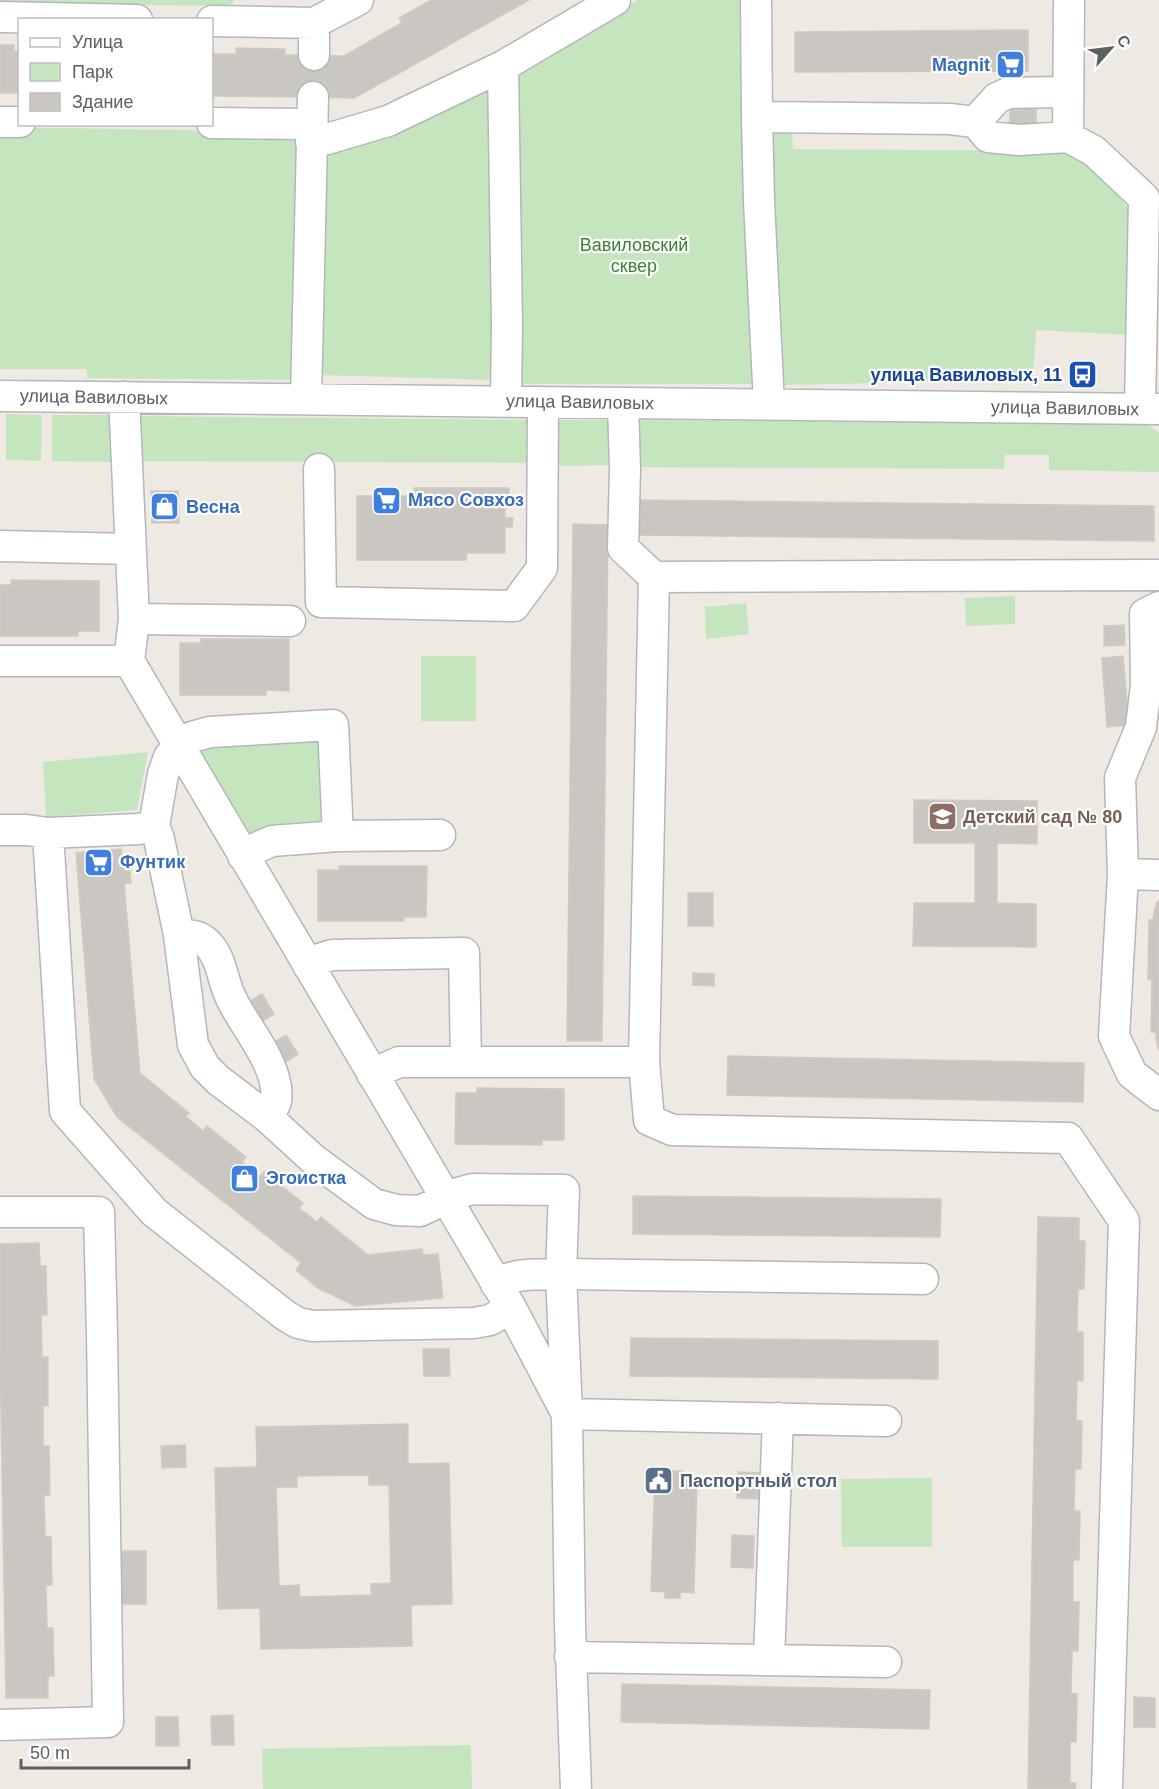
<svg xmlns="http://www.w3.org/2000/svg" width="1159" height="1789" font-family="Arial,sans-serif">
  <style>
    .green { fill: #c5e5bf }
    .building { fill: #cac7c2; stroke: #d2cac1; stroke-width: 1.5; fill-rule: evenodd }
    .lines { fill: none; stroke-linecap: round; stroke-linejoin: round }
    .minor-tunnel { stroke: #c9c8c3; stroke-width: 30; stroke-dasharray: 30 15; stroke-linecap: butt }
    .minor-casing { stroke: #b3b7ba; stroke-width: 33 }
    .minor { stroke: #fff; stroke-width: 30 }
    .labels { text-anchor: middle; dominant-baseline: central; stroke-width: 4.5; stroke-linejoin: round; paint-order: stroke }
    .shop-label { font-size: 18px; font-weight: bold; fill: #366cbe; stroke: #fff; text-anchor: start }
    .park-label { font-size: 18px; fill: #3c8134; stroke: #fff }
    .transit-label { font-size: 18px; font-weight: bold; fill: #164399; stroke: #fff; text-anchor: end }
    .street-label { font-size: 18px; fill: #5b6063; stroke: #fff }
    .education-label { font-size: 18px; font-weight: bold; fill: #785e54; stroke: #fff; text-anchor: start }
    .service-label { font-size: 18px; font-weight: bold; fill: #4e5e75; stroke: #fff; text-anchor: start }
  </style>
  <rect width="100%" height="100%" fill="#eeeae3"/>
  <!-- green -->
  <path class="green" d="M 0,0 L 235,0 L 229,6 L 0,3 Z
    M 637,0 L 744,0 L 756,384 L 515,384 L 514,72 Z
    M 489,82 L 494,380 L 317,375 L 323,150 Z
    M 0,127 L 301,132 L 293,380 L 87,378 L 87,369 L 0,369 Z
    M 792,130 L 793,149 L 1083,151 L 1131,212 L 1133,335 L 1036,330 L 1033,380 L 785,385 L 779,368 L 771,132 Z
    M 6,414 L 42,415 L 41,461 L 6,460 Z
    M 52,415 L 116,415 L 116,462 L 52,461 Z
    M 136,416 L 537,420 L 536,463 L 138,461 Z
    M 553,420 L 614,420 L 614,465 L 553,466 Z
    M 633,420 L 1147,424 L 1159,433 L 1159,472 L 1049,470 L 1049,455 L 1005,455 L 1004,469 L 633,467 Z
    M 1015,596 L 1015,624 L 966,626 L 965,598 Z
    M 746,603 L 749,634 L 706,639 L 705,607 Z
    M 421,656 L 476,656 L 476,721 L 421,721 Z
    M 324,734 L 330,828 L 239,837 L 196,758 L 199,747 Z
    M 148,752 L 137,810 L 46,817 L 43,762 Z
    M 932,1478 L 932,1547 L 842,1547 L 841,1479 Z
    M 471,1745 L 472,1789 L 263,1789 L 262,1749 Z"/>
  <!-- building -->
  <path class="building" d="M 431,0 L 529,0 L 403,71 L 382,34 L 402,23 L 399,18 Z
    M 1028,30 L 1028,71 L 795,72 L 795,32 Z
    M 382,34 L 403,71 L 354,98 L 305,97 L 306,55 L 344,56 Z
    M 0,45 L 14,45 L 14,51 L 20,51 L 20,93 L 0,93 Z
    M 236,48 L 285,49 L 285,55 L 306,55 L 305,97 L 212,96 L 212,54 L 236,54 Z
    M 1010,104 L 1036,104 L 1036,132 L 1010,132 Z
    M 414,488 L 509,488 L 509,506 L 505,507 L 505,518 L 513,518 L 512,527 L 505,527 L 505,553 L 467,553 L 466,560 L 357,560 L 357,496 L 414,496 Z
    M 151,491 L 178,491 L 179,523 L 152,523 Z
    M 638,500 L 1154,506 L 1154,541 L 637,535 Z
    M 573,524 L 608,525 L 602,1041 L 567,1041 Z
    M 11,580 L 99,581 L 99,631 L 78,631 L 78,636 L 0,636 L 0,585 L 12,585 Z
    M 1124,625 L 1125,645 L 1104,646 L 1104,626 Z
    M 201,639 L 289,639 L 289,691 L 266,690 L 266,695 L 180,695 L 180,643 L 201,643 Z
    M 1123,656 L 1129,725 L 1107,727 L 1102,658 Z
    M 914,800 L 1037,801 L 1037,844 L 997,843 L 997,903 L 1036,904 L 1036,947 L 913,946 L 914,903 L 975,903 L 975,843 L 914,843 Z
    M 121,849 L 122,861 L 129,860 L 131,883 L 124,883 L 140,1073 L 189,1113 L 186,1117 L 203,1131 L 207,1126 L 246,1157 L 242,1162 L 260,1176 L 264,1172 L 303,1203 L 299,1208 L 317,1222 L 321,1217 L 368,1255 L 422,1249 L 423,1255 L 438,1254 L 443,1298 L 355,1306 L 318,1288 L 296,1270 L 301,1263 L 117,1117 L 94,1079 L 76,853 Z
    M 339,866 L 427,866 L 426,917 L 404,917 L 404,921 L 318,921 L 318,870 L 339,870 Z
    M 688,893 L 713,893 L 713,926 L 688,926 Z
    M 1159,900 L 1159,1051 L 1156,1039 L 1156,1032 L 1151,1032 L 1152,980 L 1148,979 L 1149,920 L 1153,920 L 1154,913 L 1157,902 Z
    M 693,973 L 714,974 L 714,986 L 693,985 Z
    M 262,994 L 274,1014 L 253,1027 L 241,1007 Z
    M 286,1035 L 298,1054 L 278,1067 L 266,1047 Z
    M 728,1056 L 1084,1063 L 1083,1102 L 727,1095 Z
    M 477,1088 L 564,1089 L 564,1140 L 542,1140 L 542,1145 L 455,1144 L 456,1093 L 477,1093 Z
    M 633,1196 L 941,1199 L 940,1237 L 633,1234 Z
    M 1038,1217 L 1079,1218 L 1079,1241 L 1085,1241 L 1084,1289 L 1078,1289 L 1077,1332 L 1083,1332 L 1083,1381 L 1077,1380 L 1076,1421 L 1082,1421 L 1081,1469 L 1075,1469 L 1074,1511 L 1080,1511 L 1079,1560 L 1073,1560 L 1073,1602 L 1079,1602 L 1078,1651 L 1072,1651 L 1071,1693 L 1077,1694 L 1076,1742 L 1070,1742 L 1070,1783 L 1076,1783 L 1075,1789 L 1028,1789 Z
    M 39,1243 L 40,1266 L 46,1266 L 47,1315 L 41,1315 L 42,1357 L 48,1357 L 48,1406 L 43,1406 L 43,1446 L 49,1446 L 50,1495 L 44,1495 L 45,1537 L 51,1537 L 52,1585 L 46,1585 L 47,1628 L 53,1628 L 54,1676 L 48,1676 L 48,1698 L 6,1698 L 0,1355 L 0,1244 Z
    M 631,1338 L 938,1341 L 938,1379 L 630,1376 Z
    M 423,1349 L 449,1349 L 450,1376 L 424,1376 Z
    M 408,1424 L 408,1464 L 449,1463 L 452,1604 L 411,1605 L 412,1646 L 261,1649 L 260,1608 L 218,1609 L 215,1468 L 257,1467 L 256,1427 ZM 369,1475 L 369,1485 L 389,1485 L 391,1583 L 371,1584 L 371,1595 L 300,1597 L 299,1585 L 279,1586 L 276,1487 L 297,1487 L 297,1476 Z
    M 185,1445 L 186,1467 L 162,1468 L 161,1446 Z
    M 669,1471 L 683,1471 L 683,1477 L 697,1477 L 694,1593 L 680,1592 L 680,1598 L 665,1598 L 665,1592 L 651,1591 L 655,1476 L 668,1476 Z
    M 738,1472 L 765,1473 L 764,1499 L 737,1498 Z
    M 732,1535 L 754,1536 L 753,1568 L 731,1567 Z
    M 116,1551 L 146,1551 L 146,1604 L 117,1604 Z
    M 622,1684 L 930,1690 L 929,1729 L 621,1722 Z
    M 1134,1697 L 1155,1698 L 1155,1727 L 1134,1727 Z
    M 233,1715 L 234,1745 L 212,1745 L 211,1716 Z
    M 156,1717 L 178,1717 L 179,1746 L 156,1746 Z"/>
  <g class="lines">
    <!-- minor-tunnel -->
    <path class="minor-tunnel" d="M 313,97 L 314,55"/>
    <defs>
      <path id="minor" d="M 756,0 L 757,117
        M 0,17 L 137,20
        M 212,21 L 314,23 L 358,0
        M 314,55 L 314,23
        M 503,66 L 507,325 L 506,401
        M 0,122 L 20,122
        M 975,122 L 997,98 L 1008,93 L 1068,92
        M 212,123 L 311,124
        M 1068,137 L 1069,0
        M 311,142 L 327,139 L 388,121 L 503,66 L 615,0
        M 0,396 L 1159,409
        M 124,397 L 134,619 L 129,661 L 511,1308 L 567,1414 L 570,1625 L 576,1789
        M 306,399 L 313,97
        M 623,403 L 625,470 L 623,548 L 654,577
        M 769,404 L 759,201 L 757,117 L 950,119 L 975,122 L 988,137 L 1019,140 L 1068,137 L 1094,151 L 1144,198 L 1140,408
        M 319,469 L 321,602 L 514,606 L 542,568 L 543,402
        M 2,546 L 130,549
        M 1159,607 L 1145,614 L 1146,685 L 1159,685
        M 134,619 L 290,621
        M 0,661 L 129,661
        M 1146,685 L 1141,727 L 1120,778 L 1123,874 L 1114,1036 L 1132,1074 L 1159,1095
        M 154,826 L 139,829 L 48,833 L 65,1111 L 154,1212 L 286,1316 L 298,1323 L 313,1326 L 474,1323 L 490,1320 L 511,1308
        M 0,830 L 27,830 L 48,833
        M 338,836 L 440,835
        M 243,856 L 256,848 L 272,841 L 338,836 L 333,725 L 210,732 L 192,737 L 178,746 L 169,757 L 163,774 L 154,826 L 159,839 L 179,935 L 193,1045 L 205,1067 L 218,1080 L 267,1117 L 313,1159 L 374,1204 L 396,1210 L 420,1211 L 458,1193 L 473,1189 L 564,1190 L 561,1274 L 567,1414 L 886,1421
        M 1123,874 L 1159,875
        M 179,935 C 191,935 199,935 208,944 C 223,960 222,982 232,1000 C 246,1029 281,1067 276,1101 C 275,1107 270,1112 267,1117
        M 308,965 L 319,959 L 332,955 L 464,953 L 466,1061
        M 372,1074 L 399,1062 L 644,1062
        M 0,1212 L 99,1212 L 102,1334 L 108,1722 L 0,1725
        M 496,1284 C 516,1272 538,1275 561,1274 L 923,1279
        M 570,1657 L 886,1662
        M 769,1660 L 778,1418
        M 1107,1789 L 1124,1221 L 1068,1138 L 672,1130 L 649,1120 L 644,1062 L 654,577 L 1159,575"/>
    </defs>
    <!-- minor casing -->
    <use href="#minor" class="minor-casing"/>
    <!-- minor -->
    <use href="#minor" class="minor"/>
  </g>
  <!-- icons -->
  <defs>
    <symbol id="supermarket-square" viewBox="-11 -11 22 22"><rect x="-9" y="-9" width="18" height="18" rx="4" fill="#3f7fe0" stroke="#fff"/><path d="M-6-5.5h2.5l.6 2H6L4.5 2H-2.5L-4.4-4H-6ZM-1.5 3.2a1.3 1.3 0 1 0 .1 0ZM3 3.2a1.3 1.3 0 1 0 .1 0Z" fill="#fff"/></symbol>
    <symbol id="bus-square" viewBox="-11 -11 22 22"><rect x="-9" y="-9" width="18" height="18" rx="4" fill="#1a4fb4" stroke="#fff"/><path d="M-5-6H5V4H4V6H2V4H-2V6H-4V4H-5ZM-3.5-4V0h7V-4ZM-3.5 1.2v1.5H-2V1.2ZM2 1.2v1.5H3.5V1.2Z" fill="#fff"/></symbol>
    <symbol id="shop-square" viewBox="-11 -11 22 22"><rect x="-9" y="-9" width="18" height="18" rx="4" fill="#3f7fe0" stroke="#fff"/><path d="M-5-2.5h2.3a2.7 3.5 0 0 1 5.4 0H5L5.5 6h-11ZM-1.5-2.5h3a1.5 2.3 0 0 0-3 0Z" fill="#fff"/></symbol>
    <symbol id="school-square" viewBox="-11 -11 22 22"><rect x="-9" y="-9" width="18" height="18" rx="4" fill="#8d6e63" stroke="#fff"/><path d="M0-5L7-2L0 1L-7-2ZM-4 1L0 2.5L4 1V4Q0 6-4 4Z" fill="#fff"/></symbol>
    <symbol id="civic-square" viewBox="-11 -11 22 22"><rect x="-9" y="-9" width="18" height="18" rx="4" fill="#5c6f8a" stroke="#fff"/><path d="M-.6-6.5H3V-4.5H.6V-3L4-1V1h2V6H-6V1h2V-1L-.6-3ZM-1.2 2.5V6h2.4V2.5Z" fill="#fff"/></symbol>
  </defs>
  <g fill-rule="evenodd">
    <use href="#supermarket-square" x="994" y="48" width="33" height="33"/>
    <use href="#bus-square" x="1066" y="358" width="33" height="33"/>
    <use href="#supermarket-square" x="370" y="484" width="33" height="33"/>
    <use href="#shop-square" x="148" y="490" width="33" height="33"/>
    <use href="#school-square" x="926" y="800" width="33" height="33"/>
    <use href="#supermarket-square" x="82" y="846" width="33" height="33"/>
    <use href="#shop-square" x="228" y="1162" width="33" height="33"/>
    <use href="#civic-square" x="642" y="1464" width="33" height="33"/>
  </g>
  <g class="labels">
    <!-- shop labels -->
    <g class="shop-label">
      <text x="990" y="65" text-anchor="end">Magnit</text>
      <text x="408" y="500">Мясо Совхоз</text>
      <text x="186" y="507">Весна</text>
      <text x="120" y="862">Фунтик</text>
      <text x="266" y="1178">Эгоистка</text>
    </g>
    <!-- park labels -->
    <g class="park-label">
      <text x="634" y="245">Вавиловский<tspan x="634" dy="21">сквер</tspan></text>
    </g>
    <!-- transit labels -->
    <g class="transit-label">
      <text x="1062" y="375">улица Вавиловых, 11</text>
    </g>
    <!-- street labels -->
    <g class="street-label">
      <text transform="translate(94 397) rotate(1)">улица Вавиловых</text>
      <text transform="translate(580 402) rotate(1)">улица Вавиловых</text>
      <text transform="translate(1065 408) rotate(1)">улица Вавиловых</text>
    </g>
    <!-- education labels -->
    <g class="education-label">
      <text x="963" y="817">Детский сад № 80</text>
    </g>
    <!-- service labels -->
    <g class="service-label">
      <text x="680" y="1481">Паспортный стол</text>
    </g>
  </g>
  <!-- legend -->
  <rect x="18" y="18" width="195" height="108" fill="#ffffff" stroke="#bdbfc1" stroke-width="1.5"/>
  <rect x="30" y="38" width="30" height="9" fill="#ffffff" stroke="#bdbfc1" stroke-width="1.5"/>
  <text x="72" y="48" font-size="18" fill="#5b6063">Улица</text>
  <rect x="30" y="63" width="30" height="18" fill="#c5e5bf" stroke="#bdbfc1" stroke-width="1.5"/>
  <text x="72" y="78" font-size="18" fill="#5b6063">Парк</text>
  <rect x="30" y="93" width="30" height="18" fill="#cac7c2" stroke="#bdbfc1" stroke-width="1.5"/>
  <text x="72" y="108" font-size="18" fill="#5b6063">Здание</text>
  <!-- north arrow -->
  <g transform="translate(1111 48) rotate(62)" stroke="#ffffff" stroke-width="4.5" paint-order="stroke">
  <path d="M0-4.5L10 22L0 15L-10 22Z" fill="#5b6063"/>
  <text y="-9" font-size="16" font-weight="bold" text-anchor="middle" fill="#5b6063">С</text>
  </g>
  <!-- scale -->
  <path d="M21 1759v9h168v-9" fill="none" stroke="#5b6063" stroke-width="3"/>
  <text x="30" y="1759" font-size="18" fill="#5b6063" stroke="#ffffff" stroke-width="4.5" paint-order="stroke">50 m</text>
</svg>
